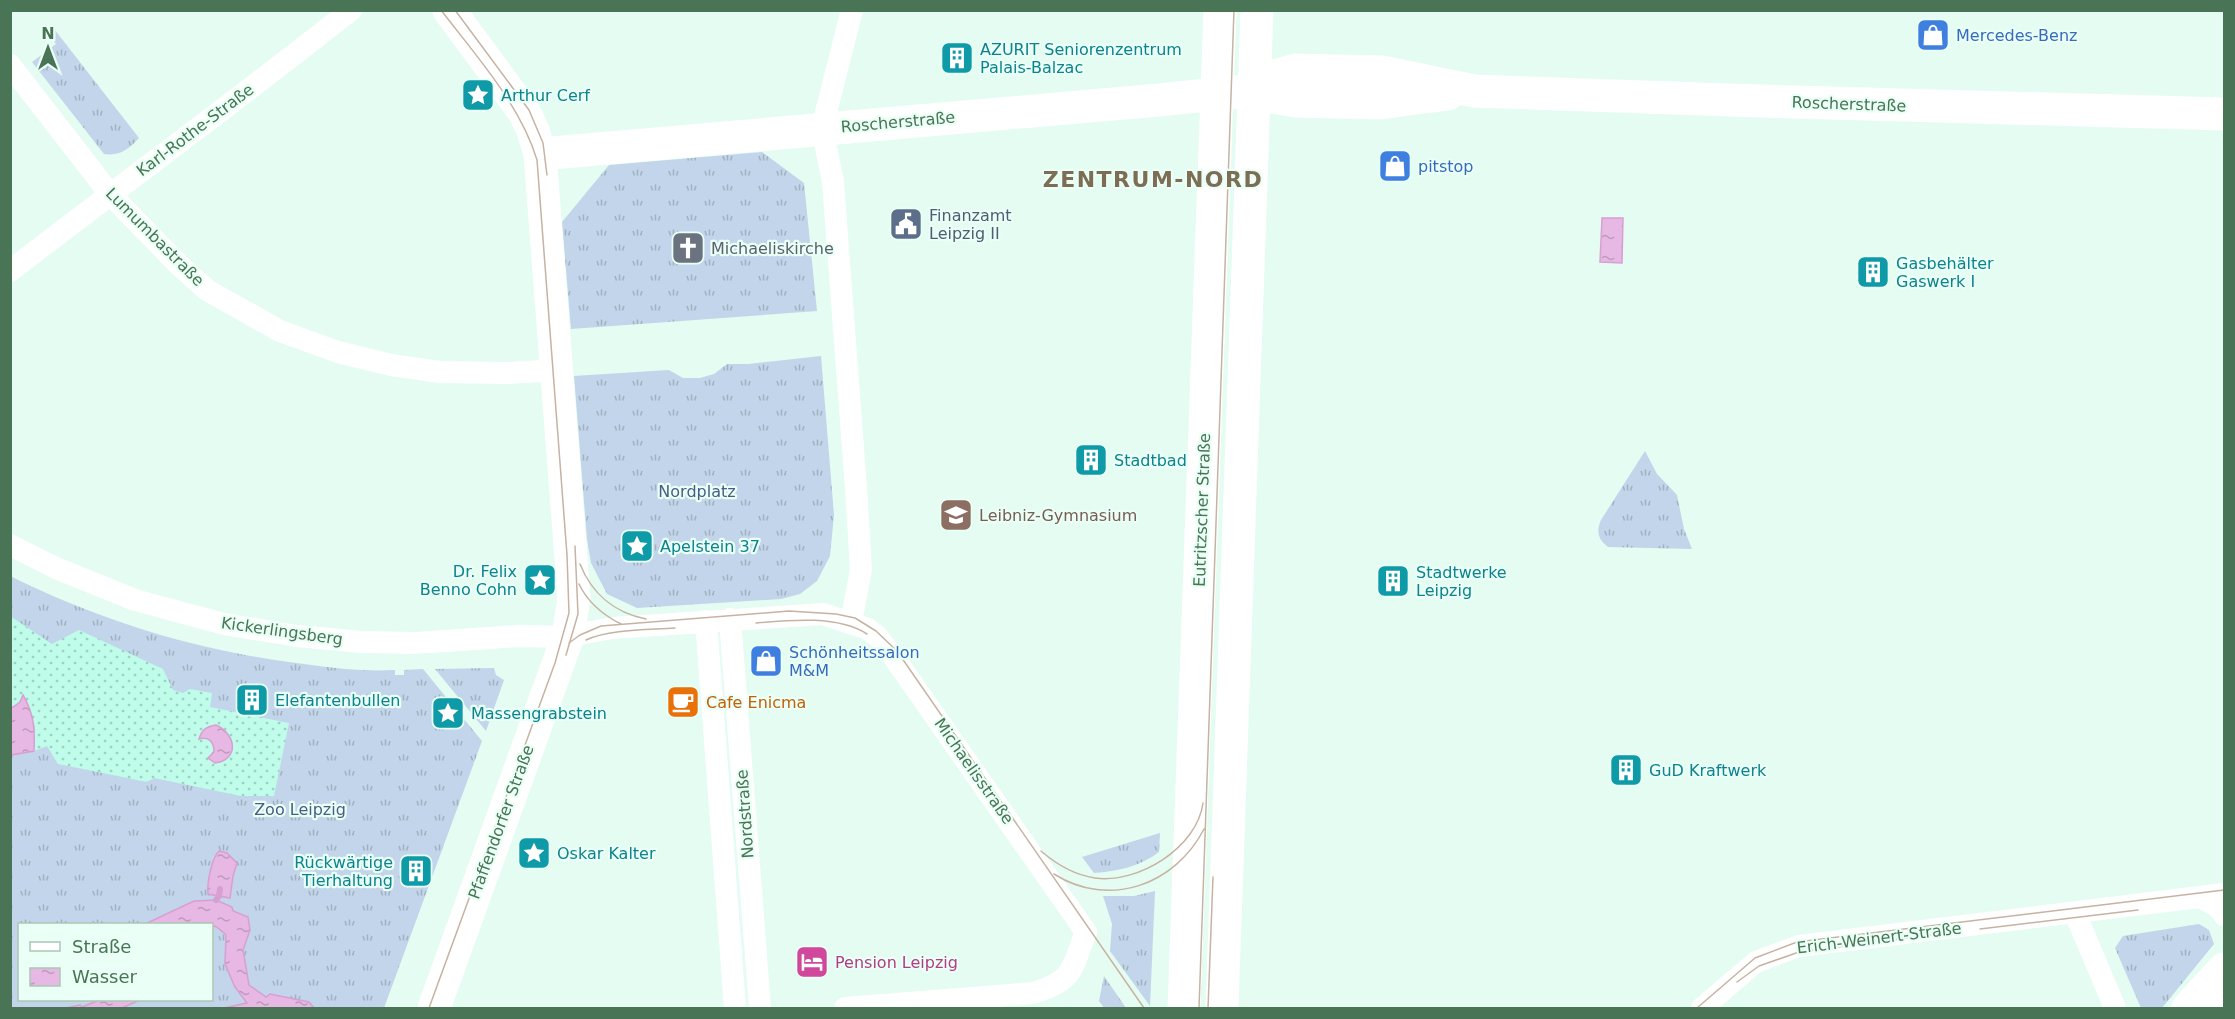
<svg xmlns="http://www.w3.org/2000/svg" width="2235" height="1019" font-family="'DejaVu Sans',sans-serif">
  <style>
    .grass { fill: url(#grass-tufts); fill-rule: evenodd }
    .sand { fill: url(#sand-dots) }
    .water { fill: url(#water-ripples); stroke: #d89fd3; stroke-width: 1.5 }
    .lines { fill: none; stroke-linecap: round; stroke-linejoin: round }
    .stream { stroke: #d89fd3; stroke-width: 6 }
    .street { stroke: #fff; stroke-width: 22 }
    .secondary { stroke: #fff; stroke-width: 33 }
    .tram { stroke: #c6b3a3; stroke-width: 1.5 }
    .labels { text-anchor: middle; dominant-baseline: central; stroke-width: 4.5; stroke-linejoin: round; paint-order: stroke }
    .shop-label { font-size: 16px; fill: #366cbe; stroke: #eafff5; text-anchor: start }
    .culture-label { font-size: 16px; fill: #0d838f; stroke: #eafff5; text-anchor: start }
    .street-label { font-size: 16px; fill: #497556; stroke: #eafff5 }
    .service-label { font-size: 16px; fill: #4e5e75; stroke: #eafff5; text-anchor: start }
    .worship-label { font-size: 16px; fill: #5b616d; stroke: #eafff5; text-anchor: start }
    .park-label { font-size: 16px; fill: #475e87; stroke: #eafff5 }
    .education-label { font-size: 16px; fill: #785e54; stroke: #eafff5; text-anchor: start }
    .food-label { font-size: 16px; fill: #c56008; stroke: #eafff5; text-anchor: start }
    .hotel-label { font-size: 16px; fill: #b23c85; stroke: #eafff5; text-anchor: start }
    .district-label { font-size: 22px; font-weight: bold; letter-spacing: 1.5px; fill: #7d6d54; stroke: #eafff5 }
  </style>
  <defs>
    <pattern id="grass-tufts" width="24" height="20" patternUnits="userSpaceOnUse" patternTransform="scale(1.5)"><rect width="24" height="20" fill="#c2d5ea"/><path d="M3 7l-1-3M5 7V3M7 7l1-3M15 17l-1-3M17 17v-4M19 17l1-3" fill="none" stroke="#a0b1c0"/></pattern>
    <pattern id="sand-dots" width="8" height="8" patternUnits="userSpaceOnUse" patternTransform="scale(1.5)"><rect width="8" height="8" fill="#bffcea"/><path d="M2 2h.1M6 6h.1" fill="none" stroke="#9dd1c0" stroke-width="1.8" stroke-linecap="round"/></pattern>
    <pattern id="water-ripples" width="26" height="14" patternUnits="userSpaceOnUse" patternTransform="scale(1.5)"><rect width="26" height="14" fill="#e6b8e3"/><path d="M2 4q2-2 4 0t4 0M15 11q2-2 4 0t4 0" fill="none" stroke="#bc9abb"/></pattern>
  </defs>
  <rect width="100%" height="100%" fill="#e4fcf1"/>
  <!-- grass -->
  <path class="grass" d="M 51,25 L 139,138 C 128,150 120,156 104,154 L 32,62 L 56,44 L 45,29 Z
    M 762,152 L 804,183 L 817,311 L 571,329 L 562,222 L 609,165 Z
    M 821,356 L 834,515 L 830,556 L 817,581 L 800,594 L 781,599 L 637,608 L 607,594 L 591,563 L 587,539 L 574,376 L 669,370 L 683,378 L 700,378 L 714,374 L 727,364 L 748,364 Z
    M 1645,451 L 1657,474 L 1677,495 L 1684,529 L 1692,549 L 1608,547 C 1598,539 1596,532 1601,520 Z
    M 10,576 C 99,620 192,649 289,662 C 324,667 360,672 395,670 L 395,675 L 404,675 L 404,670 L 423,669 L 482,741 L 384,1008 L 11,1008 ZM 20,924 L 212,924 L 212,1000 L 20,1000 Z
    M 494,668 L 496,675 L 504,680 L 486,731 L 435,669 Z
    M 1160,833 L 1159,852 C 1139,867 1118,871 1094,873 L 1082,857 Z
    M 1155,891 L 1150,1006 L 1110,951 L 1112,924 L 1103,896 L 1134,896 Z
    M 2199,924 L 2209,930 L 2214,944 L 2162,1008 L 2141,1008 L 2115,948 L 2123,936 Z
    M 1104,976 L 1126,1008 L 1104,1008 L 1099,1001 Z"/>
  <!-- sand -->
  <path class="sand" d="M 10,616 L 52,644 L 79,630 L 163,669 L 173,690 L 183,693 L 190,689 L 212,693 L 210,707 L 289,723 L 274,796 L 241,796 L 154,778 L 147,782 L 58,764 L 47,746 L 34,751 L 35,726 L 23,695 L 20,702 L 13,707 L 11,707 Z"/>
  <!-- water -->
  <path class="water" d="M 1602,218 L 1623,218 L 1622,263 L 1600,262 Z
    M 23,695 C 34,714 35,729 34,751 L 11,755 L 11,707 L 13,707 L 20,702 Z
    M 216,725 C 236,734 240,759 215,763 L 208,758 L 214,752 C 214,742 209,736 199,739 C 202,729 206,727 216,725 Z
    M 219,851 L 227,853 L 237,863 L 233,876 L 230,898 L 208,894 C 207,884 211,859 219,851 Z
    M 216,900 L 232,907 L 233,911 L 248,917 L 250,930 L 243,950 L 249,985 L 266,997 L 270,994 L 309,1002 L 314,1008 L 224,1008 L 247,1003 L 235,987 L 225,964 L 226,935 C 211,920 202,922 183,924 C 171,926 157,925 145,924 L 194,901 Z
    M 99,1000 L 140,1000 L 122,1008 L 66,1008 L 80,1005 L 82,1007 Z"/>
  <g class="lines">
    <!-- stream -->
    <path class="stream" d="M 216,900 L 219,896 L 220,889"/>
    <!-- street -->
    <path class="street" d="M 10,65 L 110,194 L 178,264 L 207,290 L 280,331 L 338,352 L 391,365 L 440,372 L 508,373 L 558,370
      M 10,271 C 123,184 239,99 351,10
      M 10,545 L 56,568 L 135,600 L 224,624 L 297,636 L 362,642 L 415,643 L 519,636 L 564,637 L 612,628 L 823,614 L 868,629 L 877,636 L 893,656 L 1086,932 C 1071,969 1076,980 1033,993 L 845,1008
      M 730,619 L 760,1008
      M 706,621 L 735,1008
      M 851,622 L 861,570 L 856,488 L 833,182 L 822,128 L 852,10
      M 2200,897 L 2218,907 L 2224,915
      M 2075,913 L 2115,1008
      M 1702,1008 L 1756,962 L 1799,946 L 2224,894"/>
    <!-- secondary -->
    <path class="secondary" d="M 1255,90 L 1274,76 L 1296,70 L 1382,72 L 1474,91 L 1728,100 L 2224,114
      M 540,154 L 1159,100 L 1255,90 L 1273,97 L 1295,101 L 1380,103 L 1448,94
      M 434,1008 L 568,636 L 574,598 L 540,154 L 533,131 L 525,113 L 449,10
      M 1184,1008 L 1220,10
      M 1222,1008 L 1257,10
      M 2188,1008 L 2224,969
      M 2221,1008 L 2224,1005"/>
    <!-- tram -->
    <path class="tram" d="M 455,10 L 529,110 L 543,143 L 547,175
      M 580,564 C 592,594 615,613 646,619
      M 579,584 C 588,603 603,615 621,624
      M 756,623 C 789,620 838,615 867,634
      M 586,640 C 609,629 649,630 675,628
      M 569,643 L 580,635 L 601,626 L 789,611 L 836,614 L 855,618 L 876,631 L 897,651 L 1144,1008
      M 566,655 L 578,614 L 575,546
      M 1041,851 C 1056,864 1075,875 1095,878 C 1138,884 1197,848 1203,803
      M 1054,874 C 1109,909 1175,885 1204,829
      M 1980,929 L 2138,910
      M 1737,982 L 1759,966 L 1799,952 L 1938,934
      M 429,1008 L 555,663 L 569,613 L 567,555 L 537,160 C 520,104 476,56 441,10
      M 1199,1008 L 1234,10
      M 1208,1008 L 1213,877
      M 1697,1008 L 1755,958 L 1797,942 L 2224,890"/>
  </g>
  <!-- icons -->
  <defs>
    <symbol id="shop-square" viewBox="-11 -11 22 22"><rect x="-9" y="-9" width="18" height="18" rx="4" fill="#3f7fe0" stroke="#eafff5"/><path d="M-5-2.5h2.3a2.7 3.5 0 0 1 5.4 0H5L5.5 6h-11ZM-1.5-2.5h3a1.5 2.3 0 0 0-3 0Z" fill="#fff"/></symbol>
    <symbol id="building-square" viewBox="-11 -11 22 22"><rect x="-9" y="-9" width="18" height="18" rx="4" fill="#0f9aa8" stroke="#eafff5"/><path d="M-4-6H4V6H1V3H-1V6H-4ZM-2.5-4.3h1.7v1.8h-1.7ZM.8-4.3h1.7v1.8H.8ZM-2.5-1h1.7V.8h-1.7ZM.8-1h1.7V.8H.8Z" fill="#fff"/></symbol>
    <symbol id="sight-square" viewBox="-11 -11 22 22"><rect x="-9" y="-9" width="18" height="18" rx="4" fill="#0f9aa8" stroke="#eafff5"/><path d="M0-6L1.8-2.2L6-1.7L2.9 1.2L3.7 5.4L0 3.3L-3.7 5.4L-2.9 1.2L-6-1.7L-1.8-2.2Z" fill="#fff"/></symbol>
    <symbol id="civic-square" viewBox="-11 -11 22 22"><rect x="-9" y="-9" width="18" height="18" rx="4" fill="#5c6f8a" stroke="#eafff5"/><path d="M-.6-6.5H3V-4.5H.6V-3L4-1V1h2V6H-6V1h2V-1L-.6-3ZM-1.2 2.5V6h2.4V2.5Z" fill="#fff"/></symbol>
    <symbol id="church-square" viewBox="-11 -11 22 22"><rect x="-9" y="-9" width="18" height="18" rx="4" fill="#6b7280" stroke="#eafff5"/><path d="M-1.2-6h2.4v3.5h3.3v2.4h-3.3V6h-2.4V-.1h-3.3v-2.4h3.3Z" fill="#fff"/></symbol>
    <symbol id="school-square" viewBox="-11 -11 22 22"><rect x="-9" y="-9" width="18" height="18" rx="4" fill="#8d6e63" stroke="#eafff5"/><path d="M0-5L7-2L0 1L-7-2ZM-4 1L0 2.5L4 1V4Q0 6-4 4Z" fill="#fff"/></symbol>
    <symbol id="cafe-square" viewBox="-11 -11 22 22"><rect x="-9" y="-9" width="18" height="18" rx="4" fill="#e8710a" stroke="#eafff5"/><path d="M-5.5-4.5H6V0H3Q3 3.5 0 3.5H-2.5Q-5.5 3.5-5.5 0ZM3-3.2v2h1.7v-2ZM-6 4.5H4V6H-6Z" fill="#fff"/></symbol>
    <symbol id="hotel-square" viewBox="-11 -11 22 22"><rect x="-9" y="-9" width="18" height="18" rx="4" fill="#d1479c" stroke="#eafff5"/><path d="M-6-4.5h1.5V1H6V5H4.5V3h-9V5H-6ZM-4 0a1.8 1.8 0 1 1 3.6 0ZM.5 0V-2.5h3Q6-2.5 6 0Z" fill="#fff"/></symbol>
  </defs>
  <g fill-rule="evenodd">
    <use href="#shop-square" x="1914" y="16" width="38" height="38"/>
    <use href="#building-square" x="938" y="39" width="38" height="38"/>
    <use href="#sight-square" x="459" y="76" width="38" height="38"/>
    <use href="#shop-square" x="1376" y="147" width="38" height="38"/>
    <use href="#civic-square" x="887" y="205" width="38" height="38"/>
    <use href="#church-square" x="669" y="229" width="38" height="38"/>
    <use href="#building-square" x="1854" y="253" width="38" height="38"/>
    <use href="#building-square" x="1072" y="441" width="38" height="38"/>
    <use href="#school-square" x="937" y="496" width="38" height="38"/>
    <use href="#sight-square" x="618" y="527" width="38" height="38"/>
    <use href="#sight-square" x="521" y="561" width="38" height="38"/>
    <use href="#building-square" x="1374" y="562" width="38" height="38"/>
    <use href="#shop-square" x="747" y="642" width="38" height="38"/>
    <use href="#building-square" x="233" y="681" width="38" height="38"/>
    <use href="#cafe-square" x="664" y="683" width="38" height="38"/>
    <use href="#sight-square" x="429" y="694" width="38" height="38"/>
    <use href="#building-square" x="1607" y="751" width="38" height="38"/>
    <use href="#sight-square" x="515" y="834" width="38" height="38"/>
    <use href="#building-square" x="397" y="852" width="38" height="38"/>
    <use href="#hotel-square" x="793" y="943" width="38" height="38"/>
  </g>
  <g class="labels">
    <!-- shop labels -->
    <g class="shop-label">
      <text x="1956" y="35">Mercedes-Benz</text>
      <text x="1418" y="166">pitstop</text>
      <text x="789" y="652">Schönheitssalon<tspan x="789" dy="18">M&amp;M</tspan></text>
    </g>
    <!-- culture labels -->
    <g class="culture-label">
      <text x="980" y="49">AZURIT Seniorenzentrum<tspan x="980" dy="18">Palais-Balzac</tspan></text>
      <text x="501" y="95">Arthur Cerf</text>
      <text x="1896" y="263">Gasbehälter<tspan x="1896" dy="18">Gaswerk I</tspan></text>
      <text x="1114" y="460">Stadtbad</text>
      <text x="660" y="546">Apelstein 37</text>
      <text x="517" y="571" text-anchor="end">Dr. Felix<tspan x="517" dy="18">Benno Cohn</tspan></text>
      <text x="1416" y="572">Stadtwerke<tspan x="1416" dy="18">Leipzig</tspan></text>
      <text x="275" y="700">Elefantenbullen</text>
      <text x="471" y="713">Massengrabstein</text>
      <text x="1649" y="770">GuD Kraftwerk</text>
      <text x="557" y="853">Oskar Kalter</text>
      <text x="393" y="862" text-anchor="end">Rückwärtige<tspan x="393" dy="18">Tierhaltung</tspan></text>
    </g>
    <!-- street labels -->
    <g class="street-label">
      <text transform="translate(1849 104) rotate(2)">Roscherstraße</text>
      <text transform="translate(898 122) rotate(-5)">Roscherstraße</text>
      <text transform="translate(195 130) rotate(-37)">Karl-Rothe-Straße</text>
      <text transform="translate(155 237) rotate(45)">Lumumbastraße</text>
      <text transform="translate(1202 510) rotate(-88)">Eutritzscher Straße</text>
      <text transform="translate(282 631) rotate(8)">Kickerlingsberg</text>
      <text transform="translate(974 771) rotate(55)">Michaelisstraße</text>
      <text transform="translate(745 814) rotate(-94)">Nordstraße</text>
      <text transform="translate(501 822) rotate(-70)">Pfaffendorfer Straße</text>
      <text transform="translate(1879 938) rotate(-7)">Erich-Weinert-Straße</text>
    </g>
    <!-- service labels -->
    <g class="service-label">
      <text x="929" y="215">Finanzamt<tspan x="929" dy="18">Leipzig II</tspan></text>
    </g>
    <!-- worship labels -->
    <g class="worship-label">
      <text x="711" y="248">Michaeliskirche</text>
    </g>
    <!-- park labels -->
    <g class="park-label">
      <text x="697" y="491">Nordplatz</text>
      <text x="300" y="809">Zoo Leipzig</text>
    </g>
    <!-- education labels -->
    <g class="education-label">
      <text x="979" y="515">Leibniz-Gymnasium</text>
    </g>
    <!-- food labels -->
    <g class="food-label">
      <text x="706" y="702">Cafe Enicma</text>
    </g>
    <!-- hotel labels -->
    <g class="hotel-label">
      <text x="835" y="962">Pension Leipzig</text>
    </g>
    <!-- district labels -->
    <g class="district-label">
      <text x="1153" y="179">ZENTRUM-NORD</text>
    </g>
  </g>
  <!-- border -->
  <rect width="2235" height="1019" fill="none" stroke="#497556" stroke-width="24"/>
  <!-- legend -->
  <rect x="18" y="923" width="195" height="78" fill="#eafff5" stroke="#aac8b5" stroke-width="1.5"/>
  <rect x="30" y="942" width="30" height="9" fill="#ffffff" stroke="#aac8b5" stroke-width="1.5"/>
  <text x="72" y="953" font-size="18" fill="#497556">Straße</text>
  <rect x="30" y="968" width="30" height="18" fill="url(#water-ripples)" stroke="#aac8b5" stroke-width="1.5"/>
  <text x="72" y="983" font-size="18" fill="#497556">Wasser</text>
  <!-- north arrow -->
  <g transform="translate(48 48)" stroke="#eafff5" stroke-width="4.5" paint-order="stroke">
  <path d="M0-4.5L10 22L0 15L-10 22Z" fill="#497556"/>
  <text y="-9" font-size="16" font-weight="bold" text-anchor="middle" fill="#497556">N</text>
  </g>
</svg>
